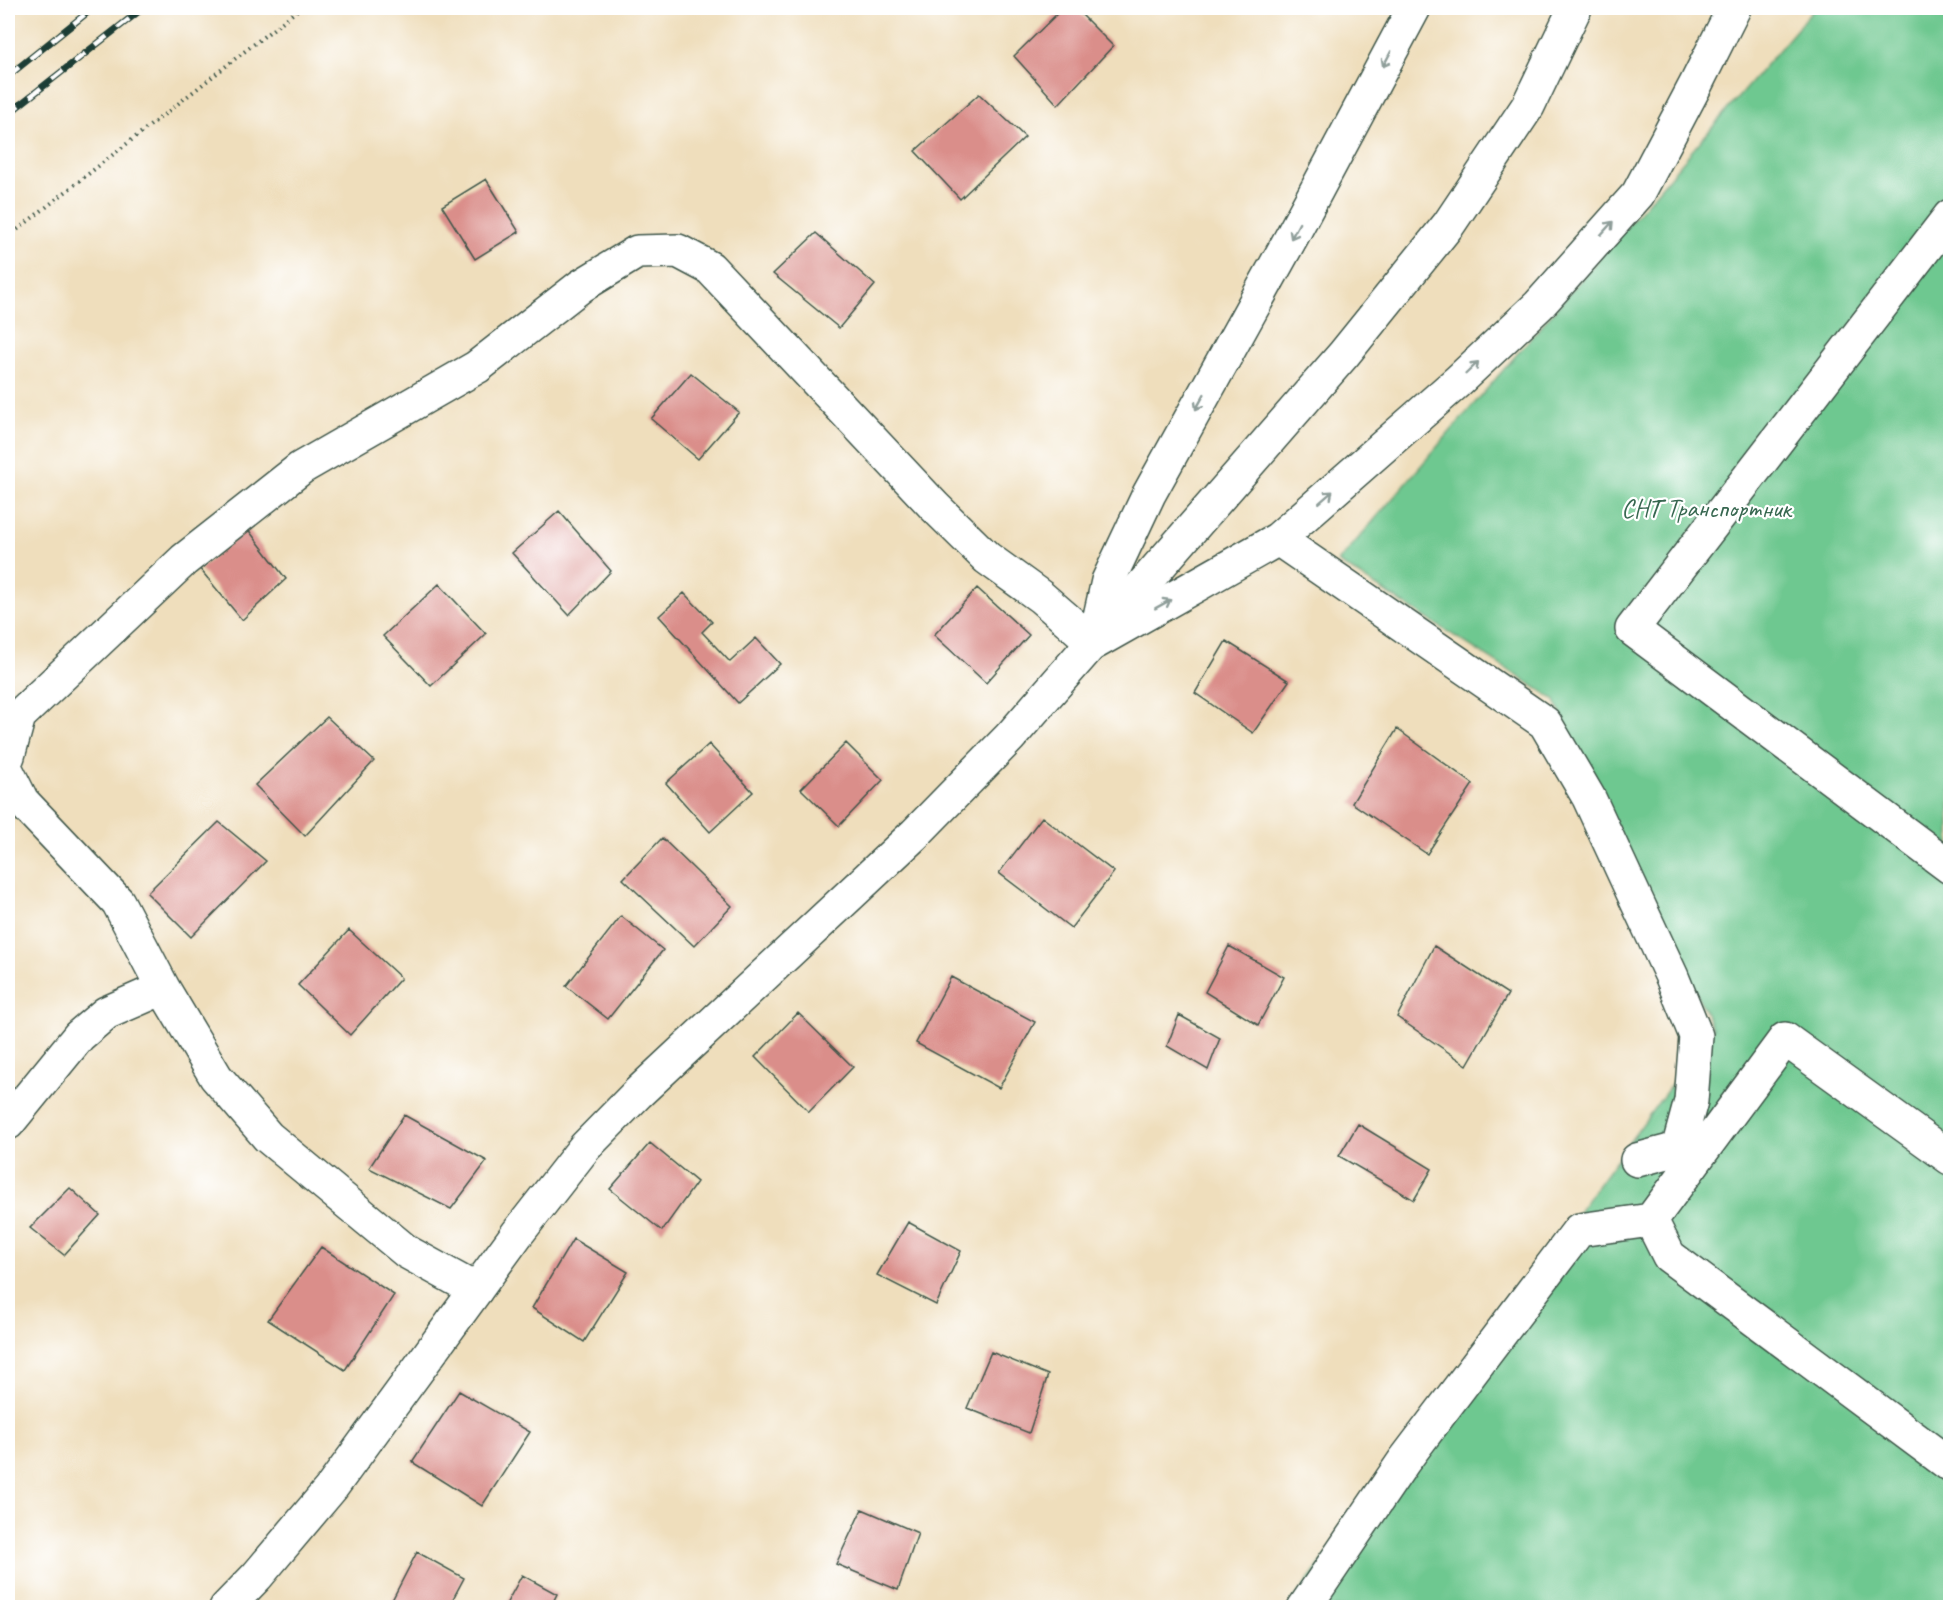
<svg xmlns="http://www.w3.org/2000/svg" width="1958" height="1615" font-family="Caveat,sans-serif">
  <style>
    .green { fill: #6ec890; stroke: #468262; stroke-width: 1.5 }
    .building { fill: #da8e8a }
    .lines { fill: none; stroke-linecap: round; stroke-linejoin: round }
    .minor-casing { stroke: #3e5548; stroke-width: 36 }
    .major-casing { stroke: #3e5548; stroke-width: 36 }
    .path { stroke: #3e5548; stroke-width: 4; stroke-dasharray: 1.5 4.5; stroke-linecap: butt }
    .minor { stroke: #fff; stroke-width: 33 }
    .major { stroke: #fff; stroke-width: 33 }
    .rail-casing { stroke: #1f3d34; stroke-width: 7 }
    .rail { stroke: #fff; stroke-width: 4.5; stroke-dasharray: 14; stroke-linecap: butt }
    .oneway { stroke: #8f9e9a }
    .labels { text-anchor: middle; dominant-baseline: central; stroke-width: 4.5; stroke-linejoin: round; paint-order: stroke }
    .park-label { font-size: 26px; fill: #376750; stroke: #fff }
  </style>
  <rect width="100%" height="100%" fill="#fff"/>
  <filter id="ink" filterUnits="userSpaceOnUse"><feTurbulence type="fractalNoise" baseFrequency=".0167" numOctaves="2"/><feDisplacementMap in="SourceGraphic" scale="12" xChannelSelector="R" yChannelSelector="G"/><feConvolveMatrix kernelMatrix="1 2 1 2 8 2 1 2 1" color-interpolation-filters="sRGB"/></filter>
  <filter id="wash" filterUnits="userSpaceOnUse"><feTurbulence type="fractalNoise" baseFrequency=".008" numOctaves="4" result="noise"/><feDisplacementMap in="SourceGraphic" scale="24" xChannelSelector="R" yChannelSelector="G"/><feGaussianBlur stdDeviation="1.35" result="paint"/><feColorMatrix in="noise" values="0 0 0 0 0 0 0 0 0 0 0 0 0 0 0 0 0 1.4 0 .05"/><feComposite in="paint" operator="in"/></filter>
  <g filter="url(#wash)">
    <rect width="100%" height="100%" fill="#efdebc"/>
    <!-- green -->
    <path class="green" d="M 1815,8 L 1950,8 L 1950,1607 L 1288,1608 L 1713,1028 L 1554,699 L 1338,562 Z"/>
    <g id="blocks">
      <!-- building -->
      <path class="building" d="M 1063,8 L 1075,8 L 1113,46 L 1058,105 L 1014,56 Z
        M 979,94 L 1025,137 L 960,199 L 915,151 Z
        M 486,179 L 519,232 L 475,259 L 442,206 Z
        M 816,233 L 875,285 L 839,328 L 773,274 Z
        M 691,373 L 739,412 L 698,459 L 651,419 Z
        M 559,511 L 611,571 L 569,615 L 512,553 Z
        M 247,528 L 286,579 L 242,620 L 200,569 Z
        M 439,584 L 486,634 L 431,686 L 383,636 Z
        M 977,588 L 1029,635 L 986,683 L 934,635 Z
        M 684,593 L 712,622 L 702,632 L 730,662 L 756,638 L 780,664 L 738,703 L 659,616 Z
        M 1226,641 L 1289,681 L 1253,733 L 1195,693 Z
        M 327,717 L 374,761 L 305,836 L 255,785 Z
        M 1397,729 L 1473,784 L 1427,854 L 1352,803 Z
        M 846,743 L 883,780 L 839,826 L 801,789 Z
        M 709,744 L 753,792 L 710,832 L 666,783 Z
        M 1042,817 L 1114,872 L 1071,928 L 999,873 Z
        M 219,822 L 266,861 L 191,937 L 147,893 Z
        M 662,838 L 732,906 L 694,946 L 623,879 Z
        M 621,916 L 663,950 L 608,1019 L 566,986 Z
        M 349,930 L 401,978 L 350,1035 L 298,985 Z
        M 1229,946 L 1284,977 L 1258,1025 L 1205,992 Z
        M 1434,946 L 1508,994 L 1467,1065 L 1397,1017 Z
        M 951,977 L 1035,1022 L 999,1088 L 916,1043 Z
        M 798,1013 L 853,1067 L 809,1112 L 755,1057 Z
        M 1179,1015 L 1220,1038 L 1208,1070 L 1167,1046 Z
        M 404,1115 L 487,1161 L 451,1209 L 369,1168 Z
        M 1358,1124 L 1432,1169 L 1414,1200 L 1339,1156 Z
        M 650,1143 L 697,1182 L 662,1231 L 610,1189 Z
        M 70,1188 L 100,1215 L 64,1255 L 30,1228 Z
        M 908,1222 L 961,1251 L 936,1305 L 877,1275 Z
        M 573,1239 L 628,1272 L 584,1342 L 532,1308 Z
        M 321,1247 L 394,1295 L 345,1370 L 268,1320 Z
        M 991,1352 L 1048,1375 L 1029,1433 L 967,1408 Z
        M 459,1391 L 530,1432 L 482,1506 L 412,1462 Z
        M 862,1509 L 918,1533 L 898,1590 L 836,1564 Z
        M 417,1552 L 464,1578 L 448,1608 L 388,1608 Z
        M 522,1575 L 557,1594 L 550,1608 L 504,1608 Z"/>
    </g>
  </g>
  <g filter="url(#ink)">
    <use href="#blocks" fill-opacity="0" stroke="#3e5548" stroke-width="1.5"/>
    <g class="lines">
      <defs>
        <path id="minor" d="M 1950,216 L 1632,629 L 1950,867
          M 1278,539 L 1545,723 L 1589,798 L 1672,977 L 1696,1036 L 1691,1101 L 1678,1149 L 1637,1160
          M 1096,642 L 1278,539 L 1457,382 L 1539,305 L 1638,194 L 1696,84 L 1734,8
          M 1094,643 L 1108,581 L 1149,494 L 1292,236 L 1414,8
          M 8,756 L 19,716 L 184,560 L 301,468 L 477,367 L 581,286 L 637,252 L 678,251 L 710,268 L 935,507 L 987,558 L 1041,597 L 1094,643
          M 8,773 L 22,801 L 118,902 L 163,988 L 216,1077 L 268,1137 L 407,1252 L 476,1290
          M 8,1123 L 79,1036 L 106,1013 L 163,988
          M 1651,1220 L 1669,1256 L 1950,1465
          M 1304,1608 L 1404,1461 L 1579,1230 L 1651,1220 L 1785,1039 L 1950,1158"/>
        <path id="major" d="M 226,1608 L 257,1576 L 332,1487 L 517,1234 L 585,1147 L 638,1093 L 915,834 L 1010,737 L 1344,354 L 1449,224 L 1528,106 L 1575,8"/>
      </defs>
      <!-- minor casing -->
      <use href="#minor" class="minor-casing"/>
      <!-- major casing -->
      <use href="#major" class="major-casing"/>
      <!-- path -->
      <path class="path" d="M 8,237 L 300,8"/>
      <!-- minor -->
      <use href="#minor" class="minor"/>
      <!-- major -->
      <use href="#major" class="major"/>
      <defs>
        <path id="rail" d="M 8,76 L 93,8
          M 8,114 L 143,8"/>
      </defs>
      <!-- rail casing -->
      <use href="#rail" class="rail-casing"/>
      <!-- rail -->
      <use href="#rail" class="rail"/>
    </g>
    <!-- one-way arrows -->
    <defs><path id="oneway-shaft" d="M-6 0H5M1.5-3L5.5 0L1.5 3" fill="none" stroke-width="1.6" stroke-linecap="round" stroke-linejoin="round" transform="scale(1.5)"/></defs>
    <g class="oneway">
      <use href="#oneway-shaft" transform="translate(1387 59) rotate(118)"/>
      <use href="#oneway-shaft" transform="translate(1607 228) rotate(-48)"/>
      <use href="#oneway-shaft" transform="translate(1295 231) rotate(118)"/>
      <use href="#oneway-shaft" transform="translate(1472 368) rotate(-44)"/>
      <use href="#oneway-shaft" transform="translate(1200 402) rotate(119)"/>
      <use href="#oneway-shaft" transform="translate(1326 497) rotate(-41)"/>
      <use href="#oneway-shaft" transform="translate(1163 604) rotate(-29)"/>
    </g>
  </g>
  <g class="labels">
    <!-- park labels -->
    <g class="park-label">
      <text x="1706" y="508">СНТ Транспортник</text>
    </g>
  </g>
  <!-- margin -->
  <rect width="1958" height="1615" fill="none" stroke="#fff" stroke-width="30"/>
</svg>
